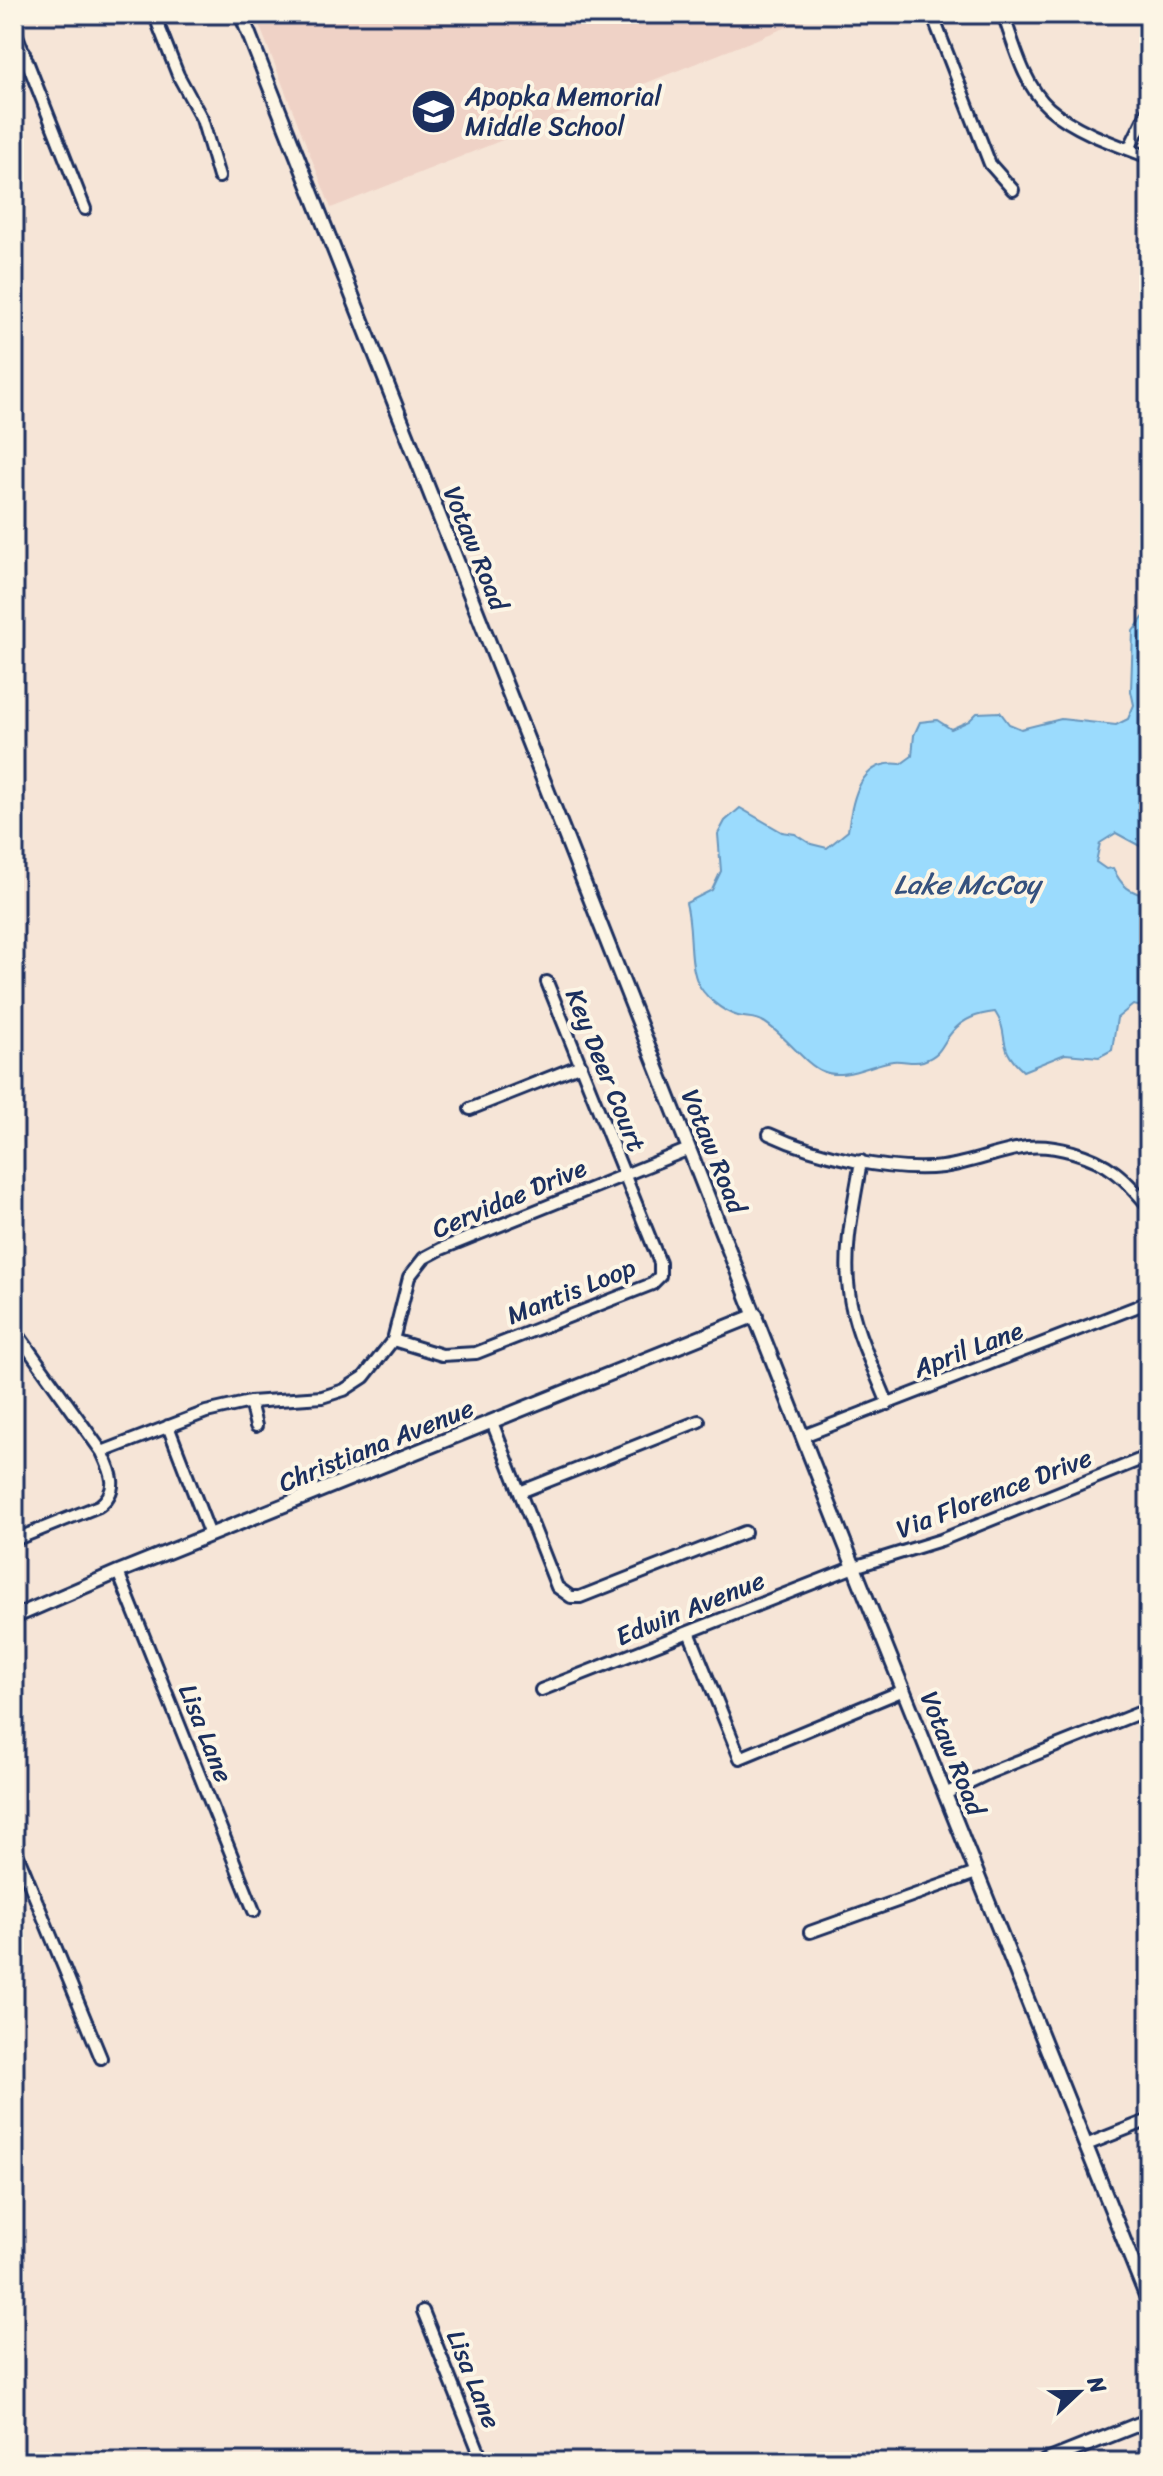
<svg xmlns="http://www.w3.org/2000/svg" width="1163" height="2476" font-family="Sriracha,sans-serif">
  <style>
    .built { fill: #efd2c6 }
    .water { fill: #9bdbfd; stroke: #6896bd; stroke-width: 2 }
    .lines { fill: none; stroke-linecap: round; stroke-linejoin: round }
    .minor-casing { stroke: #1b2f5e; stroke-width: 16 }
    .tertiary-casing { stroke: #1b2f5e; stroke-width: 18 }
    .minor { stroke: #fcf5e5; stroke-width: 10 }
    .tertiary { stroke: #fcf5e5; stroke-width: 12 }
    .labels { text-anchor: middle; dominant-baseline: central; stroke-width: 8; stroke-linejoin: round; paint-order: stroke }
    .poi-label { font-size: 26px; fill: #1b2f5e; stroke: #fcf5e5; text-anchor: start }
    .street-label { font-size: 26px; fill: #1b2f5e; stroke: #fcf5e5 }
    .water-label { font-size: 28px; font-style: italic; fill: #35517e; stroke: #fcf5e5 }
  </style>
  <rect width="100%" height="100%" fill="#f6e5d7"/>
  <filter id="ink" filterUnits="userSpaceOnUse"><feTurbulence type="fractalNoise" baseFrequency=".0125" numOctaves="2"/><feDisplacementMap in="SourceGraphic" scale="16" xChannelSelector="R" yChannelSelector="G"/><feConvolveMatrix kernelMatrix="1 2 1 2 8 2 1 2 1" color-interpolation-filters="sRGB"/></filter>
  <g filter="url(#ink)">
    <!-- built -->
    <path class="built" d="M 255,14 L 820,14 L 331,208 Z"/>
    <!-- water -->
    <path class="water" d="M 1149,610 L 1149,851 L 1116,833 L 1100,843 L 1096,862 L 1106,869 L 1113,868 C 1121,886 1130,893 1149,896 L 1149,1008 L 1133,1005 L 1117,1018 L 1112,1050 L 1099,1057 L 1065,1054 L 1023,1071 C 995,1046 1011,1036 995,1012 C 978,1014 964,1018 952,1032 C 941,1044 943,1054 923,1061 C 914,1064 903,1060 893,1061 C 870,1064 845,1081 822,1071 C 804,1064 783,1032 762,1021 C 755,1017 746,1018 738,1016 C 723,1012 703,996 697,981 C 688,957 693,929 686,903 L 712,890 L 721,871 L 718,834 L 725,821 L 740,808 L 782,832 L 795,834 L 811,844 L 827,848 L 848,831 C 852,799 860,758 901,764 L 912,756 L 914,735 L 920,722 L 937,720 L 951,729 L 969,721 L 977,713 L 1000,712 L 1009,724 L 1021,729 L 1061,719 L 1116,725 L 1128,719 L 1134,705 L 1131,691 L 1133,631 Z"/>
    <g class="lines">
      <defs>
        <path id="minor" d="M 154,14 L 178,75 L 202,119 L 219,177
          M 932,14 L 990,164 L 1013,190
          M 1003,14 C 1014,44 1024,86 1049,108 C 1075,131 1117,145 1149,157
          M 1145,14 L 1149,25
          M 155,19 L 166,14
          M 14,28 L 85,209
          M 1129,149 L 1149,108
          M 470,1109 L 581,1065
          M 769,1134 C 816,1156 892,1173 943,1167 C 972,1163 999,1151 1027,1147 C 1054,1144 1093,1155 1115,1172 C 1127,1181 1139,1195 1149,1207
          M 861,1161 C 854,1204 843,1248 849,1292 C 854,1331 874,1368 888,1404
          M 14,1329 L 102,1452 C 112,1473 120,1490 99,1506 L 14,1540
          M 393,1340 L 442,1355 L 476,1353 L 652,1284 L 660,1276 L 660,1263 L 547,982
          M 250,1402 L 256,1426
          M 492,1422 L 557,1587 L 571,1597 L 580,1597 L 745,1532
          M 168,1426 L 210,1535
          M 803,1436 L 1149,1302
          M 102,1452 L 206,1412 L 250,1402 L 322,1397 L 344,1390 L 364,1377 L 393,1340 L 409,1277 L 424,1258 L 441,1249 L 689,1149
          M 520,1492 L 699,1421
          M 118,1572 L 254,1911
          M 689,1632 L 740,1758 L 904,1690
          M 541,1690 L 854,1567 L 941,1540 L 1149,1456
          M 945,1794 L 991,1772 L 1149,1709
          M 14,1846 L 101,2058
          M 810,1932 L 976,1873
          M 1086,2145 L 1149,2120
          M 423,2311 L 483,2462"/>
        <path id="tertiary" d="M 241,14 L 854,1567 L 1149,2303
          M 14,1617 L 118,1572 L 756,1315
          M 1044,2462 L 1149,2420"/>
      </defs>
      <!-- minor casing -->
      <use href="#minor" class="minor-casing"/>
      <!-- tertiary casing -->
      <use href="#tertiary" class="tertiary-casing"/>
      <!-- minor -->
      <use href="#minor" class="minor"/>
      <!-- tertiary -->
      <use href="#tertiary" class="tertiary"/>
    </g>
  </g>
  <!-- icons -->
  <defs>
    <symbol id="school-disc" viewBox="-11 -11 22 22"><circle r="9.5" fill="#1b2f5e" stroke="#fcf5e5"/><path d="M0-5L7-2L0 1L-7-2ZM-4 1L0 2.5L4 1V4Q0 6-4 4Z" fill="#fff"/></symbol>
  </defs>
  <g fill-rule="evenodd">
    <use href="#school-disc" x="408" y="86" width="51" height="51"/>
  </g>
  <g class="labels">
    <!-- poi labels -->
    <g class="poi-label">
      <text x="465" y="96">Apopka Memorial<tspan x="465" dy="30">Middle School</tspan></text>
    </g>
    <!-- street labels -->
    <g class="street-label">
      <text transform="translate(476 548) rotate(68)">Votaw Road</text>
      <text transform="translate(606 1070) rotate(68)">Key Deer Court</text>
      <text transform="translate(714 1151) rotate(68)">Votaw Road</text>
      <text transform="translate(509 1198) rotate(-23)">Cervidae Drive</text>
      <text transform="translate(571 1291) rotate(-22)">Mantis Loop</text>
      <text transform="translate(968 1349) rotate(-21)">April Lane</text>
      <text transform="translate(376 1445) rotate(-22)">Christiana Avenue</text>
      <text transform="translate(994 1493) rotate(-21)">Via Florence Drive</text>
      <text transform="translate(690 1608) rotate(-22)">Edwin Avenue</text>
      <text transform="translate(206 1733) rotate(68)">Lisa Lane</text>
      <text transform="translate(953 1753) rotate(68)">Votaw Road</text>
      <text transform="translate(474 2379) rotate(68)">Lisa Lane</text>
    </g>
    <!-- water labels -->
    <g class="water-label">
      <text x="967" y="884">Lake McCoy</text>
    </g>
  </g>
  <!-- margin -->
  <rect width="1163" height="2476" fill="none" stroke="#fcf5e5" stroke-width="48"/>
  <rect x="24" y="24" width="1115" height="2428" fill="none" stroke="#1b2f5e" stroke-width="3" filter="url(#ink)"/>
  <!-- north arrow -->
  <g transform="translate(1079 2392) rotate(68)" stroke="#fcf5e5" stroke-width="6" paint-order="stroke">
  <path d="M0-6L14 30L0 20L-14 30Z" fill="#1b2f5e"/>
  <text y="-12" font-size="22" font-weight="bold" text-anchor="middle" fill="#1b2f5e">N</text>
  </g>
</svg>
